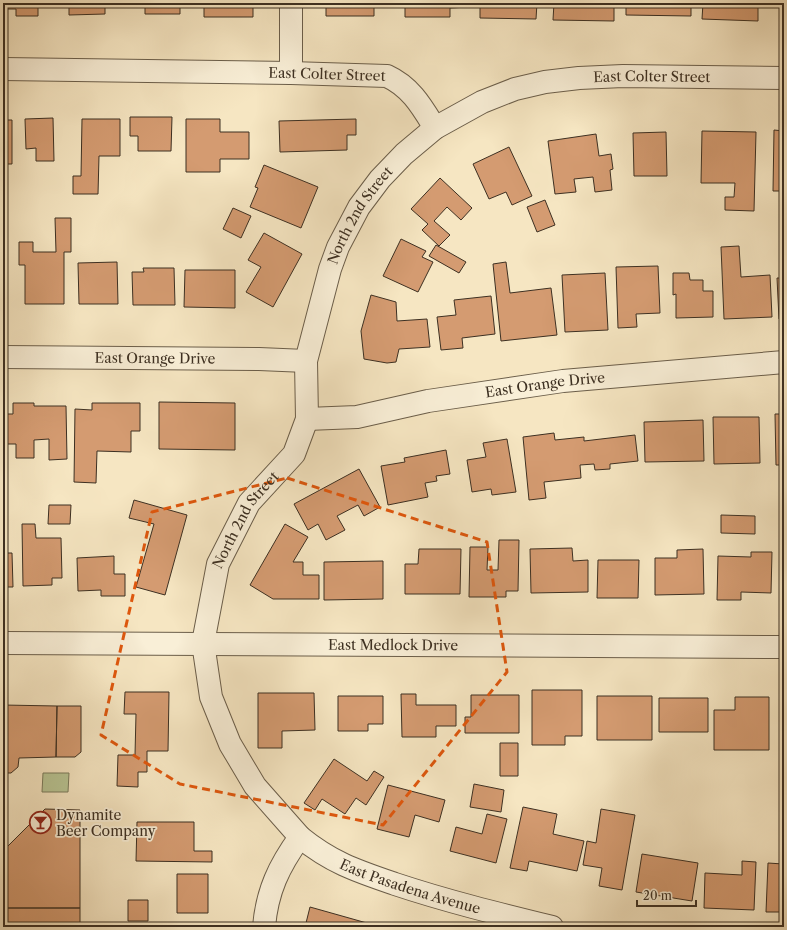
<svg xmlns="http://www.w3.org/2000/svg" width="787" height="930" font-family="'Libre Caslon Text',serif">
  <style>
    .green { fill: #b9c695; stroke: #7b7b5c }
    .building { fill: #d49b71; stroke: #3d3022 }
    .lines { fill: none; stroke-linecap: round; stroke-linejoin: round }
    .street-casing { stroke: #6b5e4a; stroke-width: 24 }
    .street { stroke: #f9efd7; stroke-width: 22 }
    .marked { fill: none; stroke: #df570d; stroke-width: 3; stroke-dasharray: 8 5; stroke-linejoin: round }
    .labels { text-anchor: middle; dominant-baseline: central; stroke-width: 3.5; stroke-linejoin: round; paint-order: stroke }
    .street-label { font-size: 14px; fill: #3d3022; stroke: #f9efd7 }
    .poi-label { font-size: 14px; fill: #3d3022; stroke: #f9efd7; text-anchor: start }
  </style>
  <rect width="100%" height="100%" fill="#f6e6c2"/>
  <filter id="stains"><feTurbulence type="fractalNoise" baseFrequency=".005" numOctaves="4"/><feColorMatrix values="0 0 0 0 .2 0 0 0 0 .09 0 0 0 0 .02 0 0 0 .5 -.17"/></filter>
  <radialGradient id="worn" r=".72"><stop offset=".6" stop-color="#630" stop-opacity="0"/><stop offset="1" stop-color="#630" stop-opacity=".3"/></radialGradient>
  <!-- green -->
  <path class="green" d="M 43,773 L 69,773 L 68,792 L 42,792 Z"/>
  <!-- building -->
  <path class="building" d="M 3,3 L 38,3 L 38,16 L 16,16 L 16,9 L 3,9 Z
    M 69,3 L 105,3 L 105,14 L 69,15 Z
    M 145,3 L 180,3 L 180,14 L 145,14 Z
    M 204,3 L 253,3 L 253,17 L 204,17 Z
    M 326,3 L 374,3 L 374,16 L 326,16 Z
    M 405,3 L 468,3 L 468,7 L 450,8 L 450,17 L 405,17 Z
    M 480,3 L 537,3 L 536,19 L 480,18 Z
    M 554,3 L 614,3 L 614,21 L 553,20 Z
    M 626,3 L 691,3 L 691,16 L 626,15 Z
    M 703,3 L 758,3 L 758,21 L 702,19 Z
    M 130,117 L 172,117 L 171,151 L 138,151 L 138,136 L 130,136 Z
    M 53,118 L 54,161 L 36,161 L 36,148 L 26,149 L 25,119 Z
    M 82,119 L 120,119 L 120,156 L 99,156 L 98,194 L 73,194 L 73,176 L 81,176 Z
    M 186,119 L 220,119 L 220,132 L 249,132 L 249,159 L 220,159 L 220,172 L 186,172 Z
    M 356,119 L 356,135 L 347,135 L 347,150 L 280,152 L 279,121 Z
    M 3,120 L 12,120 L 12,164 L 3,164 Z
    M 774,130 L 784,131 L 784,191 L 773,191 Z
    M 702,131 L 756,132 L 754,211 L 725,210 L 725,197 L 734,197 L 735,183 L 701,183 Z
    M 666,132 L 667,176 L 634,176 L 633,133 Z
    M 596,134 L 599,156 L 611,154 L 613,169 L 610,170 L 612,190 L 595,192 L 593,177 L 574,179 L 576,192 L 555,194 L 548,141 Z
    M 509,147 L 532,196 L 512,205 L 506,192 L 489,199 L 473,164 Z
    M 264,165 L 318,187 L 301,228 L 250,207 L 258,188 L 255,187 Z
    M 440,178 L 472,208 L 461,220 L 447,207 L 434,221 L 450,235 L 439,246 L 422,230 L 428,224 L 411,209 Z
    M 545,200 L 555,225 L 537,232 L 527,207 Z
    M 233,208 L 251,216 L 241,238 L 223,229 Z
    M 55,218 L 71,218 L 71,252 L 64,252 L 64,304 L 25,304 L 25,265 L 19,265 L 19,242 L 33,242 L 33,252 L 56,252 Z
    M 264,233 L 302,254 L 273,307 L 246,292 L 261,267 L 248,260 Z
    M 401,239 L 426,251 L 422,257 L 433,262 L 418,292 L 383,276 Z
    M 436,245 L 466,262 L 459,273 L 429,256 Z
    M 739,246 L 741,277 L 770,275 L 772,317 L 724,319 L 721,247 Z
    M 117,262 L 118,304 L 79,304 L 78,263 Z
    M 506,262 L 510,293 L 551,288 L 557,335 L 501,341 L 493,264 Z
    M 658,266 L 660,313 L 636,314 L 637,327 L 618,328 L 616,267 Z
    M 143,268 L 174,268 L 175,305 L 133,305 L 132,272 L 144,272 Z
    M 185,270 L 235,270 L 235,308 L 184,307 Z
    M 605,273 L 608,330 L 565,332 L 562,275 Z
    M 673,273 L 689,273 L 690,280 L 703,280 L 703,291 L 713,291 L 713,317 L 676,318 L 676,294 L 673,295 Z
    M 777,278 L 784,278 L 784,318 L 779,319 Z
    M 371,295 L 396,302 L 397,321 L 427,319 L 430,347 L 399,349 L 396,362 L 387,363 L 364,359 L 361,331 Z
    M 491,296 L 495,334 L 462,338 L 463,348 L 441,350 L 437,317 L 456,315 L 454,300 Z
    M 159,402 L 235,403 L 235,450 L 159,449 Z
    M 13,403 L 34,403 L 34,406 L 66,406 L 67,459 L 49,460 L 49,439 L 34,440 L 34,458 L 16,458 L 16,444 L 3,444 L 3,414 L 13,414 Z
    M 92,403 L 140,403 L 140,431 L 131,431 L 131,452 L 97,451 L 96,483 L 74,482 L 75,409 L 92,410 Z
    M 775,414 L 784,414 L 784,465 L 776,465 Z
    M 713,417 L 759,417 L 760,463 L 714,464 Z
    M 703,420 L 704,461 L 645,462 L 644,422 Z
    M 554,433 L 555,440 L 584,437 L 584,441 L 635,435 L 638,461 L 610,464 L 610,469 L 595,470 L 594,464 L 580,465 L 581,478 L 544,482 L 546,498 L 529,500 L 523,437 Z
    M 507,439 L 516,492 L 492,495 L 491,489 L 472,492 L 467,460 L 486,457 L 483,443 Z
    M 446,450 L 450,474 L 436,476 L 437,481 L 425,483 L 428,497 L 388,505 L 381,466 L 405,462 L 404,458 Z
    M 359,469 L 380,507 L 364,516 L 358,505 L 337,516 L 345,530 L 326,540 L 318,524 L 308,530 L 294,504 Z
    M 134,500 L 187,515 L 165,595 L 136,587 L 154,524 L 129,518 Z
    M 49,505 L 71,505 L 70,524 L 48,524 Z
    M 721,515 L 755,516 L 755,534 L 721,533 Z
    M 22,524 L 35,524 L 36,538 L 61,538 L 62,578 L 52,578 L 52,585 L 23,586 Z
    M 285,524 L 308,537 L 293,562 L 303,562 L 303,575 L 319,575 L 319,599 L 273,599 L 250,585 Z
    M 499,540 L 519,540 L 518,591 L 506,591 L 506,597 L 469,597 L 470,547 L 488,547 L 487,570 L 498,570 Z
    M 572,548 L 573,561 L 588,560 L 588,592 L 531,593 L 530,549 Z
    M 419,549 L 461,549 L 460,594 L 405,594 L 405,564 L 418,564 Z
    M 703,549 L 704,594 L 655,595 L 655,558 L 677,558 L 677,550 Z
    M 751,552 L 772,552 L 771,593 L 741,592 L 741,600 L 717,600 L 718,556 L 751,557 Z
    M 3,553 L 12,553 L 13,587 L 3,587 Z
    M 114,556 L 114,574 L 125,574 L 125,596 L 101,596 L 101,590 L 78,591 L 77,558 Z
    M 598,560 L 639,560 L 638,598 L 597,598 Z
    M 383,561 L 383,599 L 324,600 L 324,562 Z
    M 532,690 L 582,690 L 582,736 L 565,736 L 565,745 L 532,745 Z
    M 125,692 L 169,692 L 168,751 L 147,751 L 147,772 L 138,772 L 138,787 L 117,786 L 118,755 L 135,755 L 136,714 L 124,714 Z
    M 258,693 L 314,693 L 315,730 L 282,731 L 282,748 L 258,748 Z
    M 401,694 L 416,694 L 416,705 L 456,705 L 456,726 L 436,726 L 436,737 L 402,737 Z
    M 471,695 L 519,695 L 519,733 L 465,733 L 465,717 L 471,717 Z
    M 338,696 L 383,696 L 383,724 L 368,724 L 368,731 L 338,731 Z
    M 597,696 L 652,696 L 652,740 L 597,740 Z
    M 735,697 L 769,697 L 769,750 L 714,750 L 714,710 L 735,710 Z
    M 659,698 L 708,698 L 708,732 L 659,732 Z
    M 781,698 L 784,698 L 784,744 L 782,745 Z
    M 3,705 L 57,706 L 56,757 L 19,758 L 18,767 L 11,773 L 3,773 Z
    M 57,706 L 81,706 L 81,752 L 75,757 L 56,757 Z
    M 500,743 L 518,743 L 518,776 L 500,776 Z
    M 334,759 L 367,781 L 374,771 L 384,777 L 366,805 L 356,798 L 345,814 L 322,799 L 315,810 L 304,803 Z
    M 474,784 L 504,790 L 501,812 L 470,807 Z
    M 388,785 L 445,800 L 439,822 L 415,815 L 409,837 L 377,829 Z
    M 523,807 L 557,814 L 553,834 L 584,841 L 577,871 L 529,861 L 527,871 L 510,868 Z
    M 45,809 L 80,810 L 80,908 L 3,908 L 3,851 Z
    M 601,809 L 635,815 L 622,890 L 599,886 L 602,868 L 583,865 L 587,841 L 596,843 Z
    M 487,814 L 507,819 L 496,863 L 450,851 L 456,827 L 482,834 Z
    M 137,822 L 194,822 L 194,851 L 212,851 L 212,862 L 136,861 Z
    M 642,854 L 698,863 L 692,901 L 636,892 Z
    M 742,861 L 756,862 L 754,910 L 704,908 L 705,873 L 742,875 Z
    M 768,863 L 783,864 L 784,905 L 781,905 L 780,912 L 766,912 Z
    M 177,874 L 208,874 L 208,913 L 177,913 Z
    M 128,900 L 148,900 L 148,921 L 128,921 Z
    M 310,907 L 381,927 L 305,927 Z
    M 3,908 L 80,908 L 80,927 L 3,927 Z"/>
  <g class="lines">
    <defs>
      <g id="street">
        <path id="s1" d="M 3,69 L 291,73 L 387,76 C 411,87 422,107 435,128"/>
        <path d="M 291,73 L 291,3"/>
        <path id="s2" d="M 3,357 L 259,359 L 306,361"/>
        <path id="s3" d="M 307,419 L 357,417 L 428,401 L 563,381 L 784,362"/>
        <path id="s4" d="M 3,643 L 784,647"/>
        <path id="s5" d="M 300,837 C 332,863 357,871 395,884 C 446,901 499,914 552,927"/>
        <path id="s6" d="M 264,927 C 267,891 279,866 300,837 L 255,786 L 230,744 L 211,697 L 203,643 L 218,564 L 249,503 L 294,454 L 307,419 L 306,361 L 330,269 L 338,247 L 359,207 L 380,179 L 404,154 L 435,128 L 482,102 L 515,89 L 545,82 L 579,78 L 623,76 L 784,78"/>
      </g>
    </defs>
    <!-- street casing -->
    <use href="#street" class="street-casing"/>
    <!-- street -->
    <use href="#street" class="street"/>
  </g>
  <!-- marked area -->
  <path class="marked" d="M 287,478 L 487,542 L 507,672 L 383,825 L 180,784 L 101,735 L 152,512 Z"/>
  <!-- icons -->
  <defs>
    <symbol id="bar-ring" viewBox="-11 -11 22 22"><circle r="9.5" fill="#f9efd7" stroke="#8f2418" stroke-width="1.5"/><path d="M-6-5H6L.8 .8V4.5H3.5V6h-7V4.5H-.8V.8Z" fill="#8f2418"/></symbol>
  </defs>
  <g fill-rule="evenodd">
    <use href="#bar-ring" x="28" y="810" width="25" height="25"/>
  </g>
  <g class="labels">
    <!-- street labels -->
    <g class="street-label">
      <text stroke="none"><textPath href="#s1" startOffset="324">East Colter Street</textPath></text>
      <text stroke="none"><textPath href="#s6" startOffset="1132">East Colter Street</textPath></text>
      <text stroke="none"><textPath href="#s6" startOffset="788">North 2nd Street</textPath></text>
      <text stroke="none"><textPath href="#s2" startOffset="152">East Orange Drive</textPath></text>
      <text stroke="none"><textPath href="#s3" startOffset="241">East Orange Drive</textPath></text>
      <text stroke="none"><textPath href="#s6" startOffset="453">North 2nd Street</textPath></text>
      <text stroke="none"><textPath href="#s4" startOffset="390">East Medlock Drive</textPath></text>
      <text stroke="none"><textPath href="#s5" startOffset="122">East Pasadena Avenue</textPath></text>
    </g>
    <!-- poi labels -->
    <g class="poi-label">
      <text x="56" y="815">Dynamite<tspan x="56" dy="16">Beer Company</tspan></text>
    </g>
  </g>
  <!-- margin -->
  <rect width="787" height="930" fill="none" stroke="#f6e6c2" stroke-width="16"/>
  <rect x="4" y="4" width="779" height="922" fill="none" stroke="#3d3022" stroke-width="2"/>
  <rect x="8" y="8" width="771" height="914" fill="none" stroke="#3d3022"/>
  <!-- scale -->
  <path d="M637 900v6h59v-6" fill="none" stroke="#3d3022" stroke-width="2"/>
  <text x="643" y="900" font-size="12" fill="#3d3022" stroke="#f9efd7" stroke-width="3" paint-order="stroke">20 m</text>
  <rect width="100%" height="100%" filter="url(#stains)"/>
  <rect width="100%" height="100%" fill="url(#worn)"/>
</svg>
